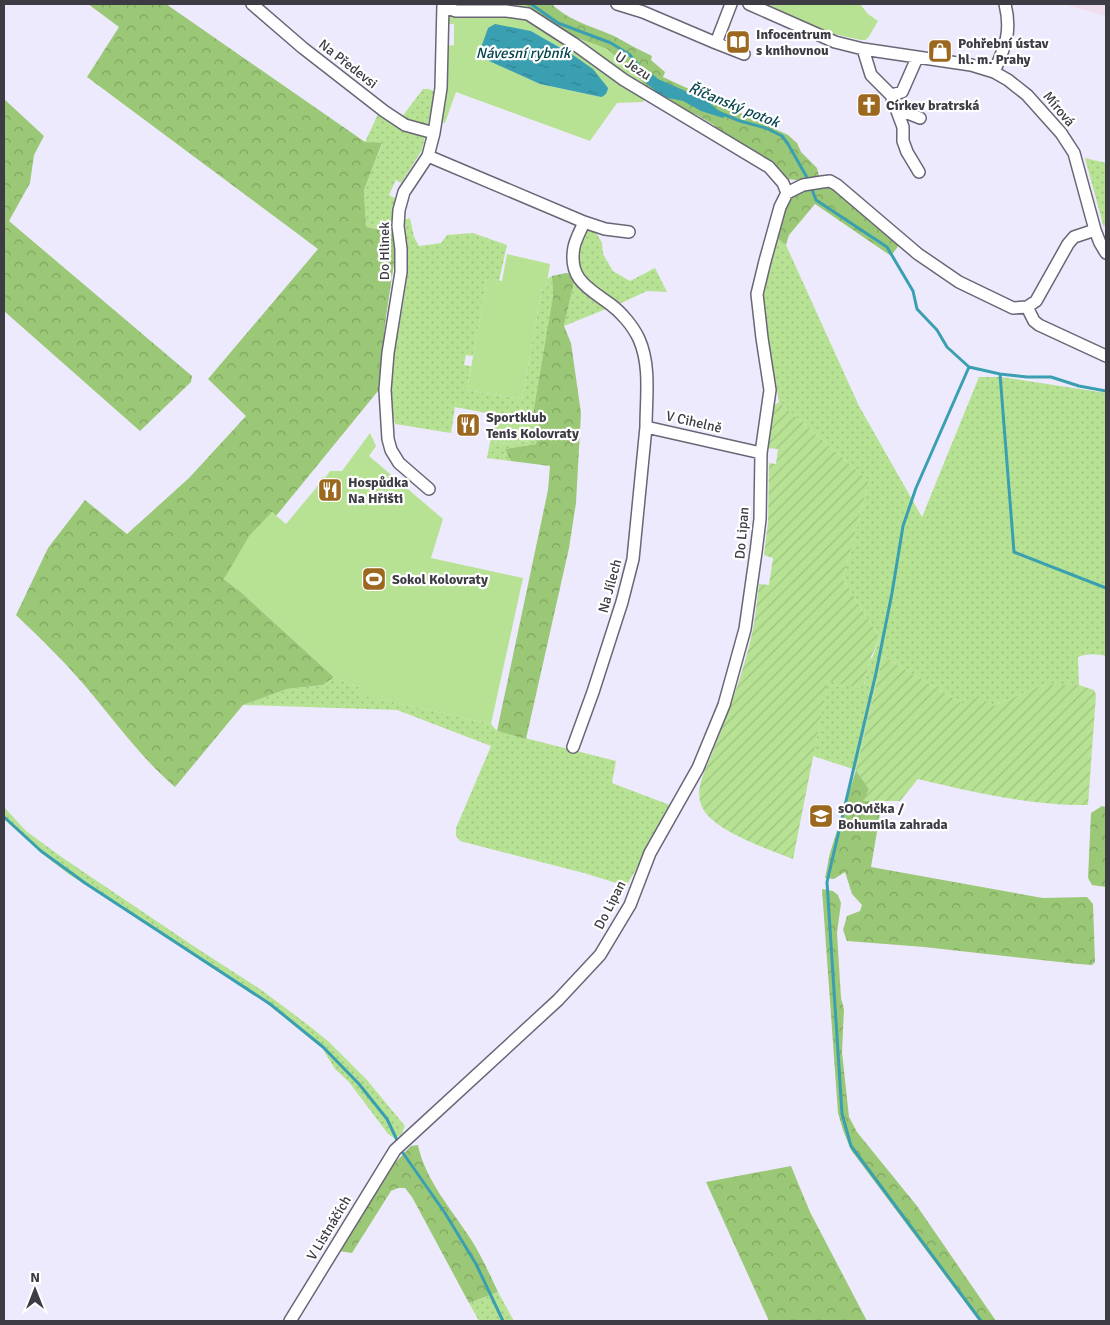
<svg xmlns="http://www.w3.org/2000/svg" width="1110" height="1325" font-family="Signika,sans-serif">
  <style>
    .industrial { fill: #f0dded }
    .grass { fill: url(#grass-dots) }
    .forest { fill: url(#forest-crowns) }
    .park { fill: #b7e293; fill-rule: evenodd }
    .garden { fill: url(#garden-furrows) }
    .water { fill: url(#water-ripples) }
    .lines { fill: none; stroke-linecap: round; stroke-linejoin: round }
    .stream { stroke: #3aa0b1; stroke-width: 3 }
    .minor-casing { stroke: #696676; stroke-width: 14 }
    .minor { stroke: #fff; stroke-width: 11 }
    .labels { text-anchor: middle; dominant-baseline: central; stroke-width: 4.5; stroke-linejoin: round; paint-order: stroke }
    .poi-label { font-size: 14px; font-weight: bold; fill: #3d3b43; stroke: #fff; text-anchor: start }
    .street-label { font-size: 14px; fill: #3d3b43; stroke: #fff }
    .water-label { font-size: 15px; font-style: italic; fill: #07464f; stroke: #fff }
  </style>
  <defs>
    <pattern id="grass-dots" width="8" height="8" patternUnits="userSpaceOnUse" patternTransform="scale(1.25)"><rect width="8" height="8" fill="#b7e293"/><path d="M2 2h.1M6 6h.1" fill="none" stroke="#9ec380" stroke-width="1.8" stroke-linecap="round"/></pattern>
    <pattern id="forest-crowns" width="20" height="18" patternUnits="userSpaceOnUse" patternTransform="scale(1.25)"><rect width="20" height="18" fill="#9bc876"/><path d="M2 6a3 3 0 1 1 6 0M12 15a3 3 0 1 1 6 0" fill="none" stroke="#80a462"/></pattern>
    <pattern id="garden-furrows" width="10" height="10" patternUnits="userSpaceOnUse" patternTransform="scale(1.25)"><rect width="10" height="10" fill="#b7e293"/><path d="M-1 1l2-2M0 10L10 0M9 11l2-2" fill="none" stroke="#9ec380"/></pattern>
    <pattern id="water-ripples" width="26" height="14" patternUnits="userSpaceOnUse" patternTransform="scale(1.25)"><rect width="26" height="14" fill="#3aa0b1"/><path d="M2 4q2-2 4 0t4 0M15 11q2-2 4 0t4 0" fill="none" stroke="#328492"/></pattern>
  </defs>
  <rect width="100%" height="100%" fill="#eeeafd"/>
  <!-- industrial -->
  <path class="industrial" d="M 1066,4 L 1106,4 L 1106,16 L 1066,5 Z"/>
  <!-- grass -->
  <path class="grass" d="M 423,89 L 429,89 L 435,92 L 422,150 L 401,183 L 396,180 L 389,195 L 397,199 L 393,218 L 393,232 L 366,227 L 364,190 L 382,144 L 365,142 L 378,114 L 395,126 Z
    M 1085,158 L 1106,163 L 1106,219 L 1104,228 Z
    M 410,218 L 414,237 L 419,246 L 441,243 L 447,235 L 473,233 L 507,245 L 499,281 L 487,279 L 473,356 L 466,355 L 464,365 L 471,366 L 467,390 L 522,399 L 542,288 L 546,288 L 547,279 L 552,276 L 553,297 L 536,444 L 505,449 L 511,461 L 487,458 L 490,442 L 508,444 L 530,441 L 533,422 L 495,416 L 496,412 L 494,411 L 492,414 L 455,407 L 451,433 L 395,424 C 384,379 402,322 407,277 C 410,258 405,239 405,220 Z
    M 587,229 L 596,232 L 602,243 L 603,254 L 613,271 L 630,281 L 655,268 L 667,292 L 647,291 L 619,304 C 604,293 579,281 579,259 C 579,249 584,238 587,229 Z
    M 777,238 L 786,245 L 859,406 L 922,517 L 979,377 L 1001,377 L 1106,393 L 1106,656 C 1096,654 1088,653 1078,657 L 1079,685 L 1043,685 L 993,706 L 965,705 L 883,656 L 856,770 L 813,756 L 828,680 L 863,689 L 870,659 L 872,658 L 880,638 L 843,579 L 869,481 L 779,402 L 764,317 L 764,294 Z
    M 574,282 L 582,291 L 606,309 L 564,326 Z
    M 334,677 L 359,687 L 358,694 L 491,724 L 497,731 L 616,761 L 612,783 L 675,807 L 626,886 L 584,873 L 460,841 L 456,836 L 456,828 L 491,746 L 397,710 L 243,705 L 287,689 L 323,685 Z
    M 4,807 L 26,831 L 63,858 L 195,947 L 263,991 L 312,1028 L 329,1042 L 367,1080 L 405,1126 L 401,1135 L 394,1138 L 388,1134 L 349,1082 L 335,1069 L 322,1048 L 264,1001 L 67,873 L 39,851 L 4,819 Z
    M 498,1292 L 514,1321 L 479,1321 L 469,1303 Z"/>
  <!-- forest -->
  <path class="forest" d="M 88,4 L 166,4 L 365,142 L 382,143 L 364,190 L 366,227 L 393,232 L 397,243 L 386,317 L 378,391 L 276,516 L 272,512 L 224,579 L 241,592 L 334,677 L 323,685 L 287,689 L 243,705 L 175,787 C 141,758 115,721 86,687 C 64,661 40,638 16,615 L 48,548 L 85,500 L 127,534 L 189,478 L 246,416 L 208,379 L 318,249 L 87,77 L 119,27 Z
    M 524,4 L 552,4 C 567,20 594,27 614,36 C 627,43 639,50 652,56 L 651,60 L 665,72 L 663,77 L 788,135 L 797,143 L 801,152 L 817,168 L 819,176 L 796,180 L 787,179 L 717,132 L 714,125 L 695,114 L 687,114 L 650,89 L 607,49 L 574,37 Z
    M 4,99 L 44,136 L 34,155 L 30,183 L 9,221 L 192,376 L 191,382 L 140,431 L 4,311 Z
    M 828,187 L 833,189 L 899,245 L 891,256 L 815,204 L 789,235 L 786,245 L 777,238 C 788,198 784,193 828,187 Z
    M 566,273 L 572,274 L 574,282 L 564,326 L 571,343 L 581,413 L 576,503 L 569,548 L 526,739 L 497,731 L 548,490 L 550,466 L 511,461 L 505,449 L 536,444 L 539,421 L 533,415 L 553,297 L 552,276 Z
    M 856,770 L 869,789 L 870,802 L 882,802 L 871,867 L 1043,898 L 1087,897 L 1093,904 L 1095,962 L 1092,965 L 1078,964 L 924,947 L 847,941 L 843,930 L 847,916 L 860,911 L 862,905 L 852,894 L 845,872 L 834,879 L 825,878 L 830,853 Z
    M 1102,806 L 1106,807 L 1106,887 L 1092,885 L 1088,878 L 1091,813 Z
    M 822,889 L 833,891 L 838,895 L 841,903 L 837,933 L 841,998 L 844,1009 L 842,1052 L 849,1117 L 857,1132 L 917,1206 L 996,1321 L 979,1321 L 851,1150 L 843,1130 L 838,1113 Z
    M 418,1145 C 425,1180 453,1211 472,1241 C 482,1257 490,1275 498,1292 L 469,1303 L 412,1197 L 405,1188 L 398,1188 L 391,1191 L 352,1253 L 339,1251 L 392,1166 L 411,1146 Z
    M 791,1166 L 810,1212 L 867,1321 L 769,1321 L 706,1182 Z"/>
  <!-- park -->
  <path class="park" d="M 455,4 L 524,4 L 574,37 L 607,49 L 650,89 L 643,102 L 617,103 L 590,141 L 456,92 L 445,123 L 441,122 L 445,105 L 448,46 L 454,45 L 454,24 L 448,24 L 449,18 L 454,16 ZM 488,28 L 531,31 L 573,55 L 601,97 L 540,84 L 479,56 Z
    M 767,4 L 860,4 L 868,14 L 878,21 L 868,38 L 865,40 L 861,40 L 825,32 Z
    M 507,254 L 550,264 L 546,288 L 542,288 L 522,399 L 467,390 L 487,278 L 502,281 Z
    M 498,417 L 534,423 L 530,441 L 508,444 L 490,442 L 494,419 Z
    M 370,433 L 376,446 L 369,456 L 443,519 L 431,558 L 523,578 L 491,724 L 357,694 L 359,687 L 334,677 L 241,592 L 224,579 L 249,536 L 272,512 L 286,524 L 316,488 L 323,477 L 325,478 L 330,471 L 342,471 Z"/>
  <!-- garden -->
  <path class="garden" d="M 779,402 L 869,481 L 843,579 L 880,638 L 870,659 L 863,689 L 828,681 L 793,859 C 768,849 713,831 702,807 C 694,790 705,771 711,756 C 727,715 744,673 753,629 C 756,614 757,599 759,584 L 769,585 L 773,558 L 764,555 L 768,522 L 769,463 L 776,464 L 778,449 L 767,448 L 772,407 Z
    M 883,656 L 965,705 L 968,701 L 981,697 L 993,706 L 1043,685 L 1079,685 L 1094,690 L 1096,695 L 1088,805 C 1031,806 973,792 918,779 L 900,801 L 863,801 L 869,789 L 856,770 Z"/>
  <!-- water -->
  <path class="water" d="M 495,24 L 531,31 L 573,55 L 593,69 L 608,88 C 607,93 606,95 601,97 L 540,84 L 478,56 L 488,28 Z
    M 649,71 L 658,79 L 706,100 L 725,116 L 723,118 L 701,111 L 683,101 L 663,97 L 647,84 L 643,77 Z"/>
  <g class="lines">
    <!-- stream -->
    <path class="stream" d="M 531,4 L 558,23 L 611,43 L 630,55 L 648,77
      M 718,112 L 740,121 L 766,128 L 782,136 L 788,144 L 809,181
      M 811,187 L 816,200 L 887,247 L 913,291 L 917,309 L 937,330 L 947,347 L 969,367 L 1000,374 L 1027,377 L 1051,377 L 1079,386 L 1106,391
      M 969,367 L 916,488 L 903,526 L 892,593 L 876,673 L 827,882 L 842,1114 L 851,1146 L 981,1321
      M 1000,374 L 1014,552 L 1106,588
      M 4,817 L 41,851 L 85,883 L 270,1004 L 323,1047 L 359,1084 L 387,1119 L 397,1140
      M 403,1153 L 445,1213 L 476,1264 L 503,1321"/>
    <defs>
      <path id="minor" d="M 252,4 L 303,48 L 384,111 L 405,125 L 434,133
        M 617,4 L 643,12 L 716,43
        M 731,4 L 716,43 L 744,54
        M 749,4 L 835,42 L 863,49 L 971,65 L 994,72 L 1008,80 L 1027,95 L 1061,133 L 1074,153 L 1095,230 L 1100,243 L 1106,253
        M 444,7 L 456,11 L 506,11 L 528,14 L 573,43 L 624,80 L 769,167 L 783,183 L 787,193
        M 863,49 L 871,75 L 891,95 L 903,127 L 903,141 L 907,152 L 919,172
        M 994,72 C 1005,47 1012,32 1005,4
        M 891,95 L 902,92 L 917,58
        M 897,109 L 920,118
        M 428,156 L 584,222 C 581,230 576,238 574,247 C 568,279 588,288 610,304 C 621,312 633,326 639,339 C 651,366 646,398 646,427 L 761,453
        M 584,222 L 605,229 L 629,232
        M 1027,307 L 1034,321 L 1039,325 L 1106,356
        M 429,489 L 399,463 L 391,450 L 388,439 L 385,390 L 388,353 L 401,272 L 401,249 L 398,226 L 399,210 L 404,192 L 428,156 L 434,133 L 441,88 L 443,4
        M 573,747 L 593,692 L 622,602 L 633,559 L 646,427
        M 290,1321 L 395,1150 L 558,1000 L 600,955 L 630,905 L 650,853 L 698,768 L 724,705 L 745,629 L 756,552 L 760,519 L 761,453 L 770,390 L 762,338 L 757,294 L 765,261 L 780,207 L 787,193 L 803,185 L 822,182 L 830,181 L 837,185 L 918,254 L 959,282 L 1013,308 L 1027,307 L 1036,301 L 1068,244 L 1074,237 L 1095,230"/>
    </defs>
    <!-- minor casing -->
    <use href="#minor" class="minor-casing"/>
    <!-- minor -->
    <use href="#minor" class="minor"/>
  </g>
  <!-- icons -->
  <defs>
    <symbol id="library-square" viewBox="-11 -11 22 22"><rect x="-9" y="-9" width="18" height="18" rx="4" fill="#9c681f" stroke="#fff"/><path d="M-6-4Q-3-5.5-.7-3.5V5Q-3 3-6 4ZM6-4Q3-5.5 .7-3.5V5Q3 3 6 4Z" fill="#fff"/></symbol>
    <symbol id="shop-square" viewBox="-11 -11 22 22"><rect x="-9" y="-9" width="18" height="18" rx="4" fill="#9c681f" stroke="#fff"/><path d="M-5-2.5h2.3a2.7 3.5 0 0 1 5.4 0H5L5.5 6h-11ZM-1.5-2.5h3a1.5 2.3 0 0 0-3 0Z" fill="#fff"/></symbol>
    <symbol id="church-square" viewBox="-11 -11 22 22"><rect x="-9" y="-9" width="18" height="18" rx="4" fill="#9c681f" stroke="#fff"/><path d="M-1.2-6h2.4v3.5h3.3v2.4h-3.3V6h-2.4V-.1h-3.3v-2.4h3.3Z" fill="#fff"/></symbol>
    <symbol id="restaurant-square" viewBox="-11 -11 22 22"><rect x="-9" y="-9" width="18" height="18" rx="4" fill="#9c681f" stroke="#fff"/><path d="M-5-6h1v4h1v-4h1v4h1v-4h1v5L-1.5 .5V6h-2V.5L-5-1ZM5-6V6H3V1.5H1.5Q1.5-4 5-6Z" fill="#fff"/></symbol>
    <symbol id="stadium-square" viewBox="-11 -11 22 22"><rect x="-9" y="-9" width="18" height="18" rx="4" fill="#9c681f" stroke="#fff"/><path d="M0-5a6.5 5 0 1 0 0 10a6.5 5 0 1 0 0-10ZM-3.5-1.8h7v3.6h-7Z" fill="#fff"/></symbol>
    <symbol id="school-square" viewBox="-11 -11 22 22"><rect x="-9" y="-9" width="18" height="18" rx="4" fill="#9c681f" stroke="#fff"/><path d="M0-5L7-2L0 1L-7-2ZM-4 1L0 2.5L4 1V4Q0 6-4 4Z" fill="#fff"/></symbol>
  </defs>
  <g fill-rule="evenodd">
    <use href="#library-square" x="724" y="28" width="28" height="28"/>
    <use href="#shop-square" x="926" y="37" width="28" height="28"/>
    <use href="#church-square" x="855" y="91" width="28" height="28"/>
    <use href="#restaurant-square" x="454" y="411" width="28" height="28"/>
    <use href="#restaurant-square" x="316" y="476" width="28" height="28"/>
    <use href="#stadium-square" x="360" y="565" width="28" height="28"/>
    <use href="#school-square" x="807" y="802" width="28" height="28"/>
  </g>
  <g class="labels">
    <!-- poi labels -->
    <g class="poi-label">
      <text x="756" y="34">Infocentrum<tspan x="756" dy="16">s knihovnou</tspan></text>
      <text x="958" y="43">Pohřební ústav<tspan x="958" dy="16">hl. m. Prahy</tspan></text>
      <text x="886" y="105">Církev bratrská</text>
      <text x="486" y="417">Sportklub<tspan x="486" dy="16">Tenis Kolovraty</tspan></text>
      <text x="348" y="482">Hospůdka<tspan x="348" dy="16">Na Hřišti</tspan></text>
      <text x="392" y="579">Sokol Kolovraty</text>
      <text x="838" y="808">sOOvička /<tspan x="838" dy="16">Bohumila zahrada</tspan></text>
    </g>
    <!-- street labels -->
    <g class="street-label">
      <text transform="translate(348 64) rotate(38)">Na Předevsi</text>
      <text transform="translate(633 66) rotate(33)">U Jezu</text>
      <text transform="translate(1059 109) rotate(50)">Mírová</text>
      <text transform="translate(384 251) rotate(-90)">Do Hlinek</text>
      <text transform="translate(694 422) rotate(13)">V Cihelně</text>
      <text transform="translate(742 533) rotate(-85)">Do Lipan</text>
      <text transform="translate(610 586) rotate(-75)">Na Jílech</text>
      <text transform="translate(610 905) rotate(-63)">Do Lipan</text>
      <text transform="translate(329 1228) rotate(-59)">V Listnáčích</text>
    </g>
    <!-- water labels -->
    <g class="water-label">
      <text x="523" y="53">Návesní rybník</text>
      <text transform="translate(734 105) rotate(22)">Říčanský potok</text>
    </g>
  </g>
  <!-- border -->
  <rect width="1110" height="1325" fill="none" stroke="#3d3b43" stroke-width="10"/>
  <!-- north arrow -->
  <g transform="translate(35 1290)" stroke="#ffffff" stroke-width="4" paint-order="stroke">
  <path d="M0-4L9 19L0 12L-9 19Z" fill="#3d3b43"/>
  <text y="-8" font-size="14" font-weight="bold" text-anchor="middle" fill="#3d3b43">N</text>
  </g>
</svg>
